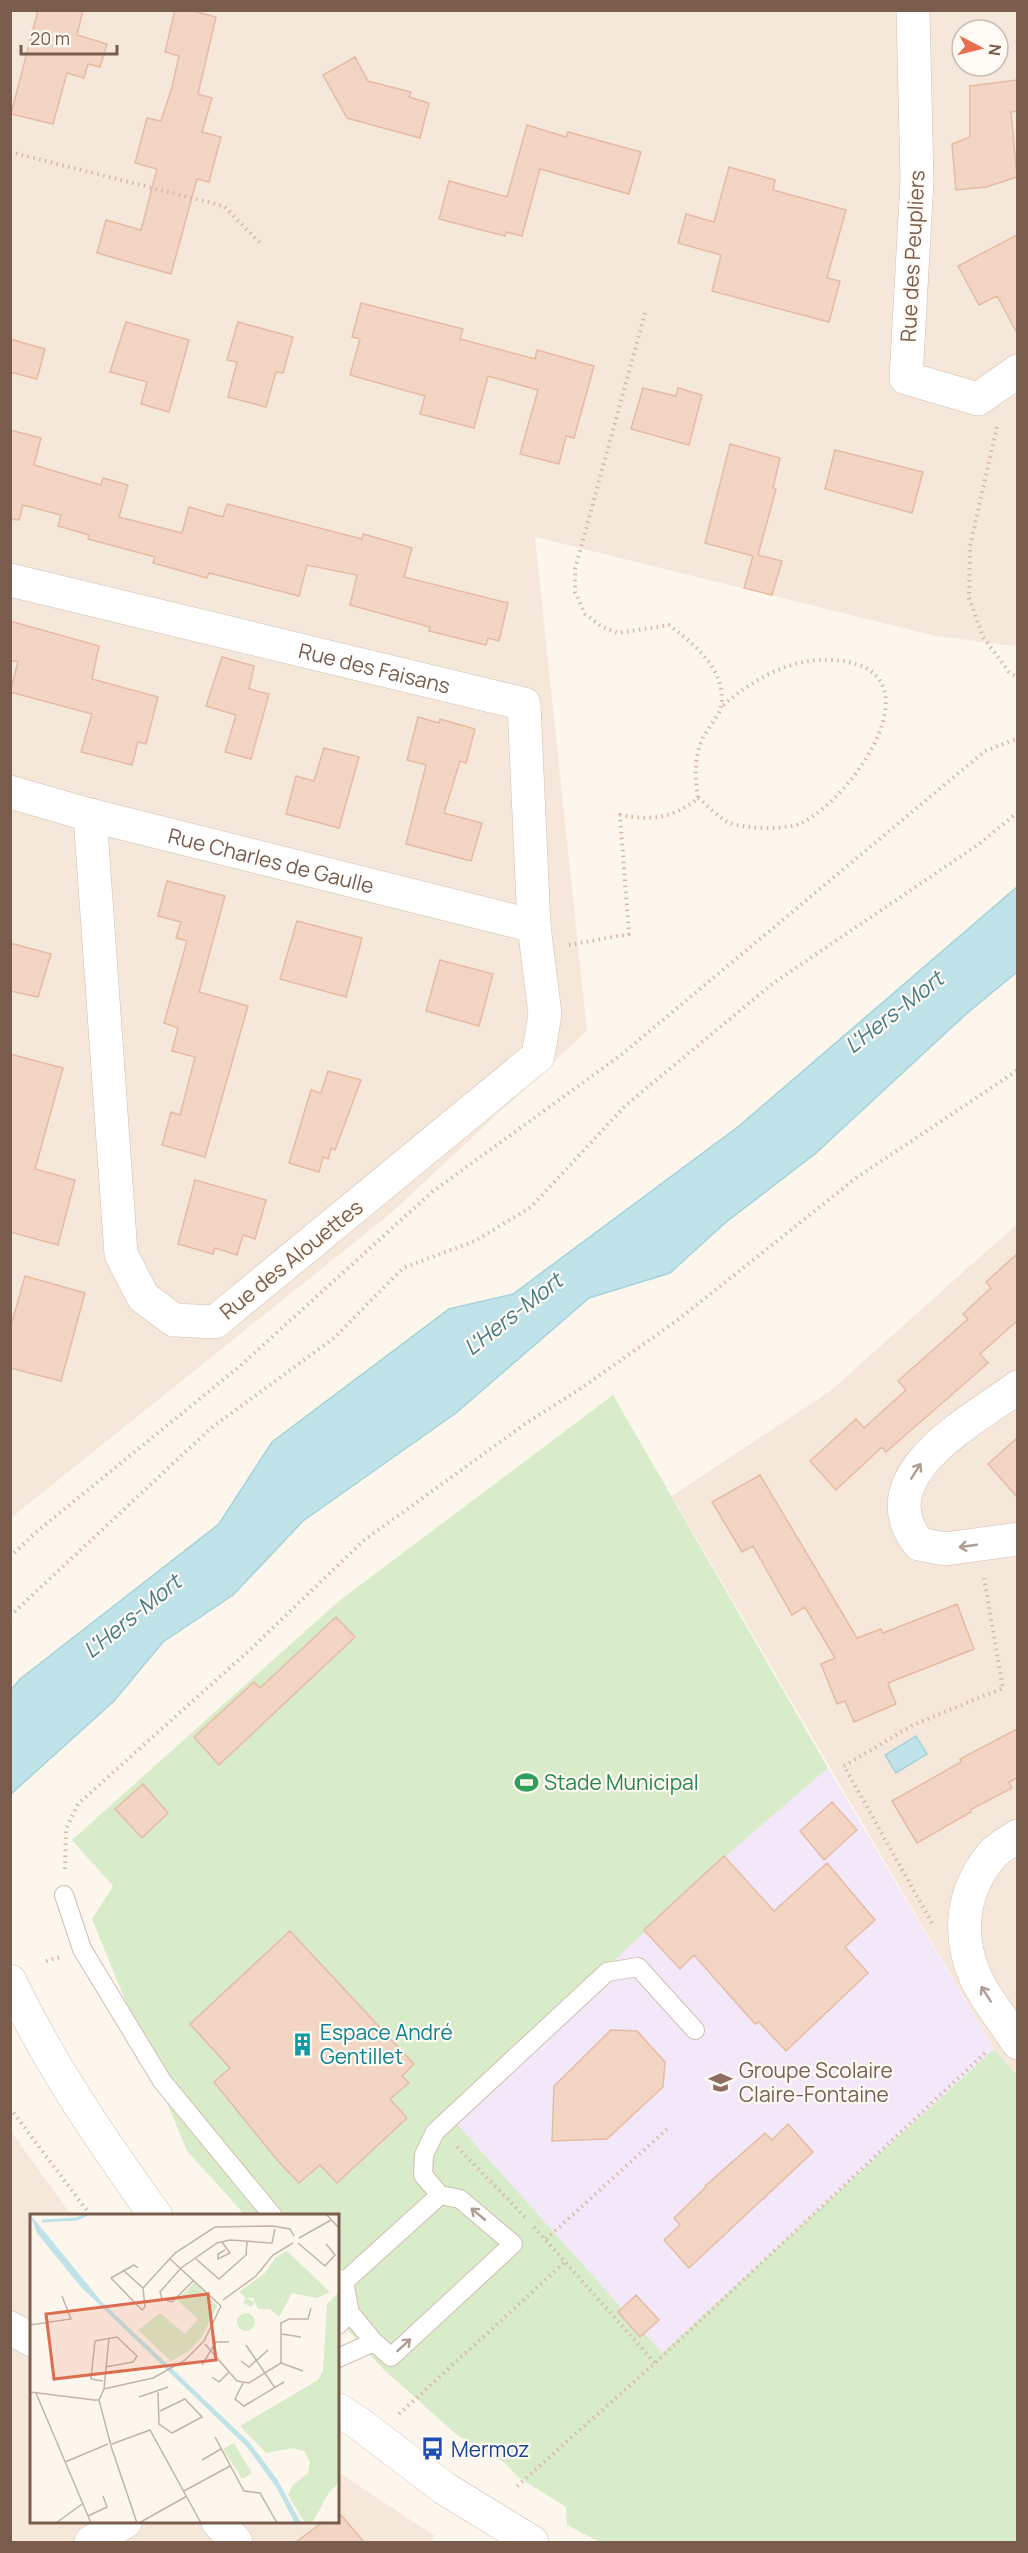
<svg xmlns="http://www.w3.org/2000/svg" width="1028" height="2553" font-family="Manrope,sans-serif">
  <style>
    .residential { fill: #f5e8da; fill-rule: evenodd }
    .education { fill: #f3e8fa }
    .green { fill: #d8ecc9 }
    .water { fill: #bfe3e8; stroke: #a5d3da; stroke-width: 1.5 }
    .building { fill: #f3d5c3; stroke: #e6bba3; stroke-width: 1.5 }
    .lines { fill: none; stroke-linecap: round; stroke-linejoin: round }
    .service-casing { stroke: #d1beb0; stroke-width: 20 }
    .minor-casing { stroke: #d1beb0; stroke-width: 34 }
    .tertiary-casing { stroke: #d1beb0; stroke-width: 34 }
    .path { stroke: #d9b8a5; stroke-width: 4; stroke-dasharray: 1.5 4.5; stroke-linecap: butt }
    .service { stroke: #fff; stroke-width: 18 }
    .minor { stroke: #fff; stroke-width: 33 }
    .tertiary { stroke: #fff; stroke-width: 33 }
    .oneway { stroke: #af9d94 }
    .labels { text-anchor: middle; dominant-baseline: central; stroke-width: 4.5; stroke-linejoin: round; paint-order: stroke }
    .street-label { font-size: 21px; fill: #7a5c4d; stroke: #fffaf3 }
    .leisure-label { font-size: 21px; fill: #27864d; stroke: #fffaf3; text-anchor: start }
    .culture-label { font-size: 21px; fill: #0d838f; stroke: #fffaf3; text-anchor: start }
    .education-label { font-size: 21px; fill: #785e54; stroke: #fffaf3; text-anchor: start }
    .transit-label { font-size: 21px; fill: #164399; stroke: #fffaf3; text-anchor: start }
    .water-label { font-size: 22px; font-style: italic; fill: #437c86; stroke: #fffaf3 }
    .inset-river { fill: none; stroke: #bfe3e8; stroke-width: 3 }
    .inset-road { fill: none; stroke: #c5b3a7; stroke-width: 1.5 }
    .view { fill: #dc6d51; fill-opacity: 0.15; stroke: #dc6d51; stroke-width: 3 }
    .inset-edge { fill: none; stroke: #7a5c4d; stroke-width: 3 }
  </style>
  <rect width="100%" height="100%" fill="#fdf6ec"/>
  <!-- residential -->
  <path class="residential" d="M 11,11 L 1017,11 L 1017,644 L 1014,646 L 936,636 L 535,537 L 587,1031 L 391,1213 L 11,1518 ZM 962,30 L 998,30 L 998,66 L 962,66 Z
    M 1017,1224 L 1017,2075 L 994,2049 L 672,1496 L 829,1392 Z
    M 10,2130 L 71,2215 L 32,2216 L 32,2522 L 338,2522 L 338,2472 L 435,2536 L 431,2542 L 11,2542 Z"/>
  <!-- education -->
  <path class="education" d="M 828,1768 L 994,2049 L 662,2353 L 449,2115 L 727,1855 Z"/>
  <!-- green -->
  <path class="green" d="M 613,1395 L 828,1768 L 727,1855 L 449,2115 L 662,2353 L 994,2049 L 1017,2075 L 1017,2542 L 600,2542 L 567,2525 L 566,2507 L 518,2477 L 505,2463 L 457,2435 L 381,2367 L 338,2319 L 338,2216 L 245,2215 L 187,2151 L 92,1919 L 113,1886 L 72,1840 L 339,1601 Z"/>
  <!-- water -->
  <path class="water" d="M 1017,887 L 1017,972 L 965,1015 L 816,1153 L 725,1223 L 670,1273 L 589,1298 L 456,1413 L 303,1521 L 233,1595 L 163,1642 L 114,1701 L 11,1794 L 11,1690 L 20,1679 L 219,1524 L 272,1442 L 449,1309 L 513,1294 L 739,1126 Z
    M 916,1736 L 927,1754 L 896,1773 L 885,1755 Z"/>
  <!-- building -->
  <path class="building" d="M 38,10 L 83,10 L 77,35 L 107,44 L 100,67 L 88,64 L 84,78 L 67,73 L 53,124 L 11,114 Z
    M 175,10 L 189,10 L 216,17 L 198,94 L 212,98 L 202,132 L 221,137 L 209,182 L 197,179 L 171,274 L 97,253 L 106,220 L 141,230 L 157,169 L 135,163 L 147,118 L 161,121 L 172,87 L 179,56 L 165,52 Z
    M 355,57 L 368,81 L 411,92 L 409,97 L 429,103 L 420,138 L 347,118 L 323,75 Z
    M 1017,80 L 1017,111 L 1011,112 L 1017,177 L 986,187 L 956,190 L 952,144 L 970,137 L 970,86 Z
    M 527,125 L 566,137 L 568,132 L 641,152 L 629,194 L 540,169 L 522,236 L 506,232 L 505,236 L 439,219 L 449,181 L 507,197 Z
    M 729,167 L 775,180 L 773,190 L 846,210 L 827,278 L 840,281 L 829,322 L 712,291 L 721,255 L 678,243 L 686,214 L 714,222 Z
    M 1017,235 L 1017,333 L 997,296 L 979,305 L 958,266 Z
    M 361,303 L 463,329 L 460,339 L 535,359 L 537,350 L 594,366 L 574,438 L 566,436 L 559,464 L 520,454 L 538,390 L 488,376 L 474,428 L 420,414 L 425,396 L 350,375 L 360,339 L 352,337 Z
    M 126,322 L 189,340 L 169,412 L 141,404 L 147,382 L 110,372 Z
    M 238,322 L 293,337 L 283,373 L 276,372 L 266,407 L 228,397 L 237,362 L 227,360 Z
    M 10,339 L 45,349 L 37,379 L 10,372 Z
    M 643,388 L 676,396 L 678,388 L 702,395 L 689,445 L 631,429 Z
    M 10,430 L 41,438 L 34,465 L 101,485 L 103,478 L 128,485 L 119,517 L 182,533 L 189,507 L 223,517 L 227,504 L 362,539 L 363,534 L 412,548 L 404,577 L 508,603 L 499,641 L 488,638 L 486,645 L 429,631 L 430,627 L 350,605 L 357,575 L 307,565 L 299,596 L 209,573 L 207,578 L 153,563 L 155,557 L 88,539 L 89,535 L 58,526 L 61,515 L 23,505 L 19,520 L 10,519 Z
    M 730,444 L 780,458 L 773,488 L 776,489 L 758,555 L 782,561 L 772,595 L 744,588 L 753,556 L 705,543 Z
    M 835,450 L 923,472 L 912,513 L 825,489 Z
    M 10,621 L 99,646 L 92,679 L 158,697 L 146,744 L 138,742 L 132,765 L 81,752 L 92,714 L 10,692 L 18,662 L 10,660 Z
    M 222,657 L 254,666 L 249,689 L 269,694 L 251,759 L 225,752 L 236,715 L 206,706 Z
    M 418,717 L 439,723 L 440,719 L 475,729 L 466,763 L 460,761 L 444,813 L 482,823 L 471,861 L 406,844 L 426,765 L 407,760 Z
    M 324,748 L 359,757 L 339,828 L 286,814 L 296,776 L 314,781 Z
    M 167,881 L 225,896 L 199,992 L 248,1006 L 205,1157 L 162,1145 L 171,1112 L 180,1115 L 195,1057 L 172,1051 L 178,1028 L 164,1023 L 187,941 L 176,938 L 181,922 L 158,916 Z
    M 297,921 L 362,938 L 346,997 L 280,979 Z
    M 10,943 L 51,954 L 38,997 L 10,991 Z
    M 440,960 L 493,974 L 479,1026 L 426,1011 Z
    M 10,1054 L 63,1068 L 35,1169 L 75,1180 L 58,1245 L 10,1232 Z
    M 328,1071 L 361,1080 L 335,1150 L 331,1148 L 328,1159 L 323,1157 L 319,1172 L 289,1163 L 311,1090 L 321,1093 Z
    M 195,1180 L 266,1200 L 255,1239 L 243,1235 L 237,1255 L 215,1248 L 213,1254 L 178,1244 Z
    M 1017,1254 L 1017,1321 L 980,1354 L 988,1363 L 886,1452 L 882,1447 L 836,1490 L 810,1461 L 856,1419 L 864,1428 L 906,1390 L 898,1381 L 968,1319 L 963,1314 L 991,1288 L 986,1282 Z
    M 25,1276 L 85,1293 L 61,1381 L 10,1368 L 10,1329 Z
    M 1017,1438 L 1017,1497 L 988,1464 Z
    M 760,1475 L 857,1638 L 881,1629 L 883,1633 L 957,1604 L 974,1649 L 888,1683 L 896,1704 L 854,1722 L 845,1701 L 837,1704 L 821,1664 L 835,1658 L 805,1607 L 792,1615 L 753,1546 L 742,1552 L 712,1502 Z
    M 336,1617 L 355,1637 L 219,1765 L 194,1737 L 254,1682 L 260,1688 Z
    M 1017,1729 L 1017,1778 L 1009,1782 L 1012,1788 L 970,1810 L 971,1812 L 917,1843 L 892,1801 L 961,1762 L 960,1759 Z
    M 143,1784 L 168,1813 L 142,1838 L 115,1809 Z
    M 832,1802 L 857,1830 L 824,1860 L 800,1831 Z
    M 724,1856 L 774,1911 L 827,1863 L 875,1920 L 845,1947 L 868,1973 L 786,2051 L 759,2022 L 755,2024 L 694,1955 L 680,1969 L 644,1930 Z
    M 290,1931 L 414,2064 L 402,2076 L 409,2083 L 390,2099 L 407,2118 L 337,2183 L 320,2165 L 299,2183 L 278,2161 L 214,2082 L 230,2068 L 190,2024 Z
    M 611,2030 L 637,2031 L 665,2062 L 663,2087 L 607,2139 L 552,2141 L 554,2086 Z
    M 788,2124 L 813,2152 L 689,2268 L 664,2240 L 680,2225 L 674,2218 L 706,2187 L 705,2186 L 765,2133 L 772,2140 Z
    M 636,2295 L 659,2320 L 640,2337 L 618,2312 Z
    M 338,2515 L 341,2515 L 364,2542 L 296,2542 L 323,2522 L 338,2522 Z"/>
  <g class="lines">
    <defs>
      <path id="service" d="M 64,1895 L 82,1949 L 162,2081 L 273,2216
        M 440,2195 L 423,2175 L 424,2155 L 435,2132 L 607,1972 L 638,1967 L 695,2030
        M 338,2278 L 344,2282 L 350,2313 L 338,2325
        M 350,2313 L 374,2342
        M 338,2358 L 374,2342 L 391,2357 L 513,2244 L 460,2199 L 440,2195 L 344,2282"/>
      <g id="minor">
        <path d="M 913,10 L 917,181 L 906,378 L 978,399 L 1018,371"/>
        <path id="s1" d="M 10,580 L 524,704 L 534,926 L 545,1014 L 538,1056 L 215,1322 L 174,1320 L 143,1297 L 121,1254 L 90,815"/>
        <path id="s2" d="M 10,792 L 90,815 L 534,926"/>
        <path d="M 1018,1387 C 972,1421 865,1476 919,1544 L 945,1549 L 1018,1539"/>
        <path d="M 1018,1836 C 1009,1842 998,1847 992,1855 C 962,1890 957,1934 975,1976 C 985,1999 1004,2021 1018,2043"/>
        <path d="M 10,2328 L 32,2340"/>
        <path d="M 218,2522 L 236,2542"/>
        <path d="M 91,2542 L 125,2522"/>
      </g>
      <path id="tertiary" d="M 10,1981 C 50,2065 102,2141 156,2216
        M 338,2410 L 357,2422 L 444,2488 L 532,2542"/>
    </defs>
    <!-- service casing -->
    <use href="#service" class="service-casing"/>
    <!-- minor casing -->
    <use href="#minor" class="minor-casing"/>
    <!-- tertiary casing -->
    <use href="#tertiary" class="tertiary-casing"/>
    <!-- path -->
    <path class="path" d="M 10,152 L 224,206 L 260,243
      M 997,427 L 970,546 L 969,598 L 983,637 L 1009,672 L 1018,678
      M 698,798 C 708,805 719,819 730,823 C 746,829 787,830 802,823 C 856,795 944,665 831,660 C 788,658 753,680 721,707
      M 569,945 L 629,934 L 620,815 C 651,821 674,818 698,798 C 695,773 693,753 707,731 C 711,724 720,714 721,707 C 728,671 693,643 669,625 L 618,633 L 601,626 L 585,614 L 575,592 L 575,569 L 645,313
      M 10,1557 L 35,1533 L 240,1366 L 432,1192 L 621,1055 L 985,751 L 1018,738
      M 10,1616 L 211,1428 L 334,1338 L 403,1268 L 475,1241 L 531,1207 L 625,1106 L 772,984 L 979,844 L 1018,812
      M 65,1869 L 66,1829 L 78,1804 L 253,1647 L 363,1541 L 525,1424 L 583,1387 L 679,1319 L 856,1178 L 1018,1070
      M 932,1923 L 844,1766 L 913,1725 L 1003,1688 L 984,1578
      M 46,1961 L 60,1957
      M 10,2108 L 91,2216
      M 457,2147 L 527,2219
      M 534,2227 L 655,2363
      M 546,2239 L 667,2129
      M 399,2414 L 566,2261
      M 517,2486 L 655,2363 L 985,2053"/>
    <!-- service -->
    <use href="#service" class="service"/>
    <!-- minor -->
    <use href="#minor" class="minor"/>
    <!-- tertiary -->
    <use href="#tertiary" class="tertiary"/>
  </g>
  <!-- one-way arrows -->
  <defs><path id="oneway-shaft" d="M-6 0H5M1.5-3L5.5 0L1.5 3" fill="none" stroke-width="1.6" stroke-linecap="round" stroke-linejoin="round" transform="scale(1.5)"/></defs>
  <g class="oneway">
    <use href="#oneway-shaft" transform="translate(916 1471) rotate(-58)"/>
    <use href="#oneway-shaft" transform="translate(968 1546) rotate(172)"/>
    <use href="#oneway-shaft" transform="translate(986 1994) rotate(-123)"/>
    <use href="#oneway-shaft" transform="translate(478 2214) rotate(-140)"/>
    <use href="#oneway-shaft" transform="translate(404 2345) rotate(-43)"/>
  </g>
  <!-- icons -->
  <defs>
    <symbol id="stadium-bare" viewBox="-9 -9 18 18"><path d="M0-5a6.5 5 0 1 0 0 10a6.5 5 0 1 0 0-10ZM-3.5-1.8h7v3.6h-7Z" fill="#2e9e5b" stroke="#fffaf3" stroke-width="2.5" paint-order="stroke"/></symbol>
    <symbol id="building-bare" viewBox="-9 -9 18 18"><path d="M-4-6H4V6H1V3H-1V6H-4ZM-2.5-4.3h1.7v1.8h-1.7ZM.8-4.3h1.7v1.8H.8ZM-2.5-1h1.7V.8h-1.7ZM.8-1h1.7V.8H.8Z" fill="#0f9aa8" stroke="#fffaf3" stroke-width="2.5" paint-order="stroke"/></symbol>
    <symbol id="school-bare" viewBox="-9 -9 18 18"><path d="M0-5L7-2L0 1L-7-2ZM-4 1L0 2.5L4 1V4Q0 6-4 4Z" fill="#8d6e63" stroke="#fffaf3" stroke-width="2.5" paint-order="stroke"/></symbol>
    <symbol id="bus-bare" viewBox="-9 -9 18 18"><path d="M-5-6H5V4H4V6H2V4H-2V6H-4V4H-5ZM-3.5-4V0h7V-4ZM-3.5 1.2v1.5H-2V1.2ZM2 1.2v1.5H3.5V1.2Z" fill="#1a4fb4" stroke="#fffaf3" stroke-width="2.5" paint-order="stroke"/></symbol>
  </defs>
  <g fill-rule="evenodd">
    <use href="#stadium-bare" x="510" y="1766" width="33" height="33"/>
    <use href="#building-bare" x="286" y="2028" width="33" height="33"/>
    <use href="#school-bare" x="704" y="2066" width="33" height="33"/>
    <use href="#bus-bare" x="416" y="2432" width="33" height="33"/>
  </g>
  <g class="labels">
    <!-- street labels -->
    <g class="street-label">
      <text transform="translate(912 256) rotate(-87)">Rue des Peupliers</text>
      <text stroke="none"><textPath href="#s1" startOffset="375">Rue des Faisans</textPath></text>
      <text stroke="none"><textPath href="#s2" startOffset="270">Rue Charles de Gaulle</textPath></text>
      <text transform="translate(291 1259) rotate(-39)">Rue des Alouettes</text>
    </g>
    <!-- leisure labels -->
    <g class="leisure-label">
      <text x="544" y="1782">Stade Municipal</text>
    </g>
    <!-- culture labels -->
    <g class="culture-label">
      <text x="320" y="2032">Espace André<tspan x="320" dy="24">Gentillet</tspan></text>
    </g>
    <!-- education labels -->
    <g class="education-label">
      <text x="739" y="2070">Groupe Scolaire<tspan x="739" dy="24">Claire-Fontaine</tspan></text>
    </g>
    <!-- transit labels -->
    <g class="transit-label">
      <text x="451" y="2449">Mermoz</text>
    </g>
    <!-- water labels -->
    <g class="water-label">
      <text transform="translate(894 1012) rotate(-38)">L'Hers-Mort</text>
      <text transform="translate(513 1314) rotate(-38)">L'Hers-Mort</text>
      <text transform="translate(132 1616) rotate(-39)">L'Hers-Mort</text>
    </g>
  </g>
  <!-- overview -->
  <g transform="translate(30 2214)">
    <rect width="309" height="309" fill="#fdf6ec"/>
    <path d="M 257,37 L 300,78 L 287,84 L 262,79 L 249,103 L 240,95 L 228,95 L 223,84 L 216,84 L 224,88 L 222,93 L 213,89 L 216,84 L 209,78 L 235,59 L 246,43 ZM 165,68 L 187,92 L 172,123 L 159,137 L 141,147 L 108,116 L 130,99 L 155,120 L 168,105 L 147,86 ZM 309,78 L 309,268 L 298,280 L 284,306 L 275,309 L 258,281 L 263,271 L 278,259 L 280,248 L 274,237 L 263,234 L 236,239 L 210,212 L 288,166 L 293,157 L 297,90 ZM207 108a9 9 0 1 1 18 0a9 9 0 1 1-18 0ZM 204,229 L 222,259 L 212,265 L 193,235 Z" fill="#d8ecc9"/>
    <path d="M 0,0 L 71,87 L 219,228 L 247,265 L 271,309 L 265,309 L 246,273 L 217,233 L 51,73 L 7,19 Z" fill="#bfe3e8"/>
    <path class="inset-river" d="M 12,7 L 47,5 L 58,0"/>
    <path class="inset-road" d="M 296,0 L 309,14M 269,24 L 301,6M 192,28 L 200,39 L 188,45 L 188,40 L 195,36M 268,29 L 295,52 L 305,41 L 296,30M 139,44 L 191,92M 166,45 L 189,65 L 216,41 L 217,27M 108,54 L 104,51 L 81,64 L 112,96 L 115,93 L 113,74M 93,56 L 113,74M 164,66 L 142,88 L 132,85 L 130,78 L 151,54 L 187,29 L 200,26 L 242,29 L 245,15M 113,74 L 145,39 L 185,13 L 243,12 L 260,15 L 264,22M 193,86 L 226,62 L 243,41 L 263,29M 0,111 L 41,105 L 32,82M 252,120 L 271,123M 175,130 L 207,167 L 219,169 L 251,149 L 251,109 L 259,105 L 278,105 L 281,94M 216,131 L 245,174M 211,147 L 219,153 L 238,136M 251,149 L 273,157M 172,151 L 186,128 L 199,128M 182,163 L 189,168 L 199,158M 73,167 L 61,165 L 65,127 L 87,123 L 107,142 L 103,148 L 75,153M 213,169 L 205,185 L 214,192 L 254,168M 74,175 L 79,124M 0,178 L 64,186M 128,178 L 129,210 L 142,219 L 172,203 L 155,185 L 130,197M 6,179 L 61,309M 109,183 L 138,173M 64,186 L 69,186 L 74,175 L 123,164 L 154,147 L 174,127 L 191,92M 69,186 L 81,232 L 80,227M 185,223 L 214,277 L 230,279 L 247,309M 82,230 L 120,216 L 171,309M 81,232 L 107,309M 172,246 L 191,235M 35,248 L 78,230M 154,277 L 200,252M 58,302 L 77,293 L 73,282M 26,309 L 52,290M 109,309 L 157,282"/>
    <path class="view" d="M 178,80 L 186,146 L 24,165 L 16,100 Z"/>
    <rect width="309" height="309" class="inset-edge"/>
  </g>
  <!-- border -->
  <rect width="1028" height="2553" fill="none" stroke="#7a5c4d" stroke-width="24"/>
  <!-- north arrow -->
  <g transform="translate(980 48) rotate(97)"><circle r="28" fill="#fffaf3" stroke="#cabbb1" stroke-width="1.5"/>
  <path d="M0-4.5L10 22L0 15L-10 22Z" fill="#e76f51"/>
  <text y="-9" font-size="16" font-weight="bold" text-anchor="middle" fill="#7a5c4d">N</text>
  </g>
  <!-- scale -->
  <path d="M21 45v9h96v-9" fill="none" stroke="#7a5c4d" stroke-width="3"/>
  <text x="30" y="45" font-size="18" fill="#7a5c4d" stroke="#fffaf3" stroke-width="4.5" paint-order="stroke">20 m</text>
</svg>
